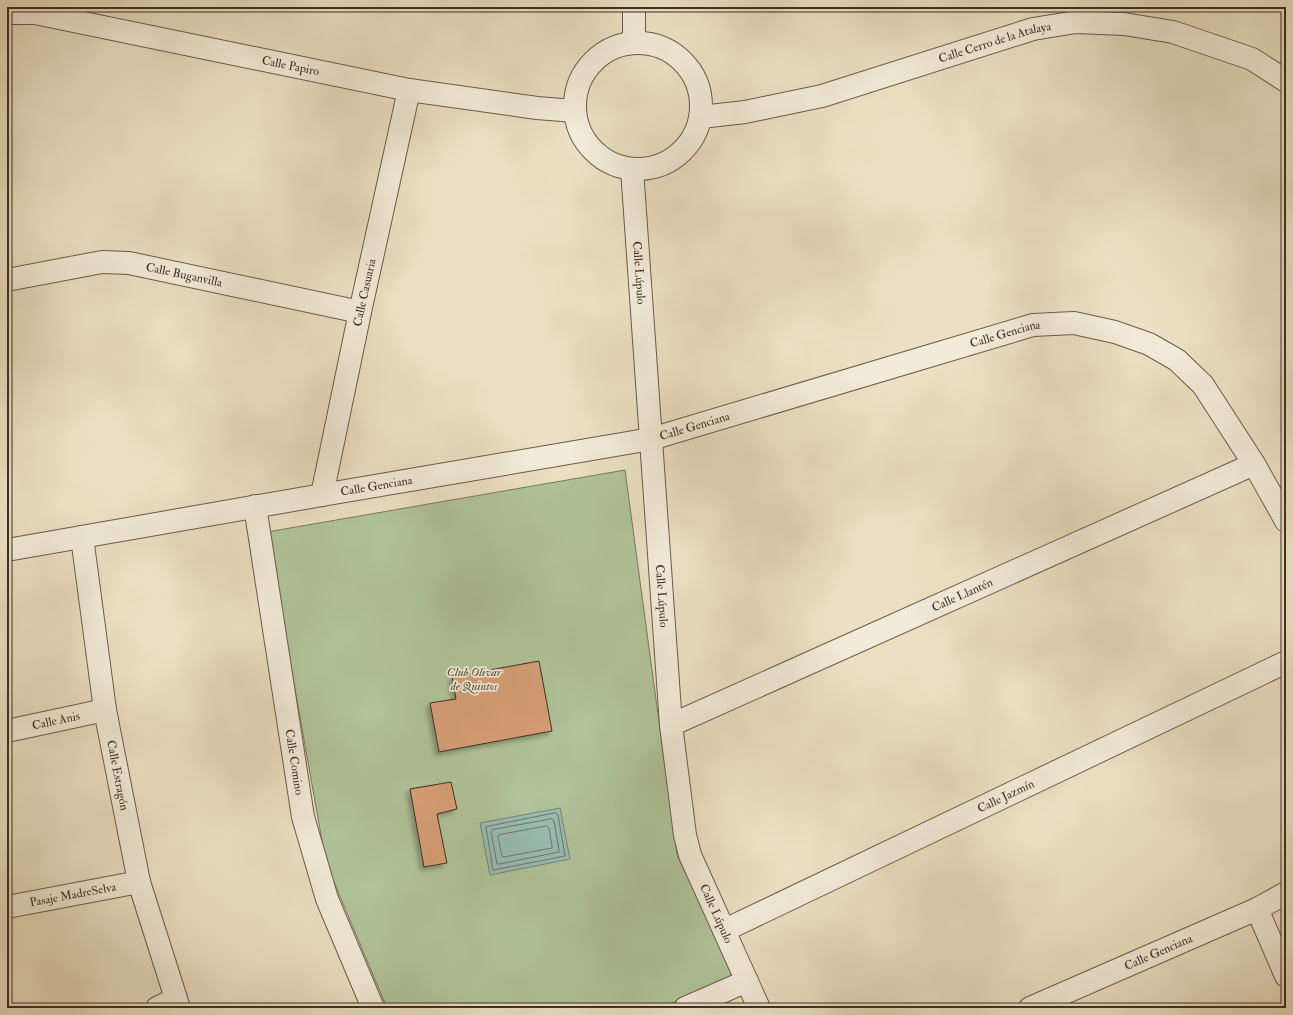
<svg xmlns="http://www.w3.org/2000/svg" width="1293" height="1015" font-family="'IM FELL Double Pica',serif">
  <style>
    .green { fill: #b0c399; stroke: #78795f }
    .water { fill: #98bdb3; stroke: #74847a }
    .lines { fill: none; stroke-linecap: round; stroke-linejoin: round }
    .shore { stroke: #6c766c; stroke-width: 1 }
    .building { fill: #d69e76; stroke: #3f2f25; filter: url(#shadow) }
    .street-casing { stroke: #6a5b4c; stroke-width: 24 }
    .street { stroke: #f2ebd8; stroke-width: 22 }
    .labels { text-anchor: middle; dominant-baseline: central; stroke-width: 3.5; stroke-linejoin: round; paint-order: stroke }
    .street-label { font-size: 12px; fill: #3f2f25; stroke: #f2ebd8 }
    .park-label { font-size: 12px; font-style: italic; fill: #564d3c; stroke: #f2ebd8 }
  </style>
  <defs>
    <filter id="shadow"><feDropShadow dx="-3.5" dy="3.5" stdDeviation="2" flood-color="#0004"/></filter>
  </defs>
  <rect width="100%" height="100%" fill="#ebe0c3"/>
  <filter id="stains"><feTurbulence type="fractalNoise" baseFrequency=".005" numOctaves="4"/><feColorMatrix values="0 0 0 0 .2 0 0 0 0 .09 0 0 0 0 .02 0 0 0 .5 -.17"/></filter>
  <radialGradient id="worn" r=".72"><stop offset=".6" stop-color="#630" stop-opacity="0"/><stop offset="1" stop-color="#630" stop-opacity=".3"/></radialGradient>
  <!-- green -->
  <path class="green" d="M 625,470 L 677,855 L 734,976 L 662,1008 L 387,1008 L 326,863 L 267,532 Z"/>
  <!-- water -->
  <path class="water" d="M 560,808 L 570,859 L 490,875 L 480,823 Z"/>
  <g class="lines">
    <!-- shore -->
    <path class="shore" d="M 556,813 L 558,815 L 565,856 L 493,870 L 486,827 Z
      M 552,819 L 554,821 L 559,850 L 559,852 L 499,864 L 497,864 L 491,832 L 492,830 Z
      M 547,826 L 549,828 L 552,846 L 552,848 L 504,857 L 502,856 L 498,837 L 499,835 Z"/>
  </g>
  <!-- building -->
  <path class="building" d="M 539,661 L 552,731 L 439,752 L 430,703 L 456,699 L 452,677 Z
    M 451,782 L 457,809 L 437,814 L 447,863 L 424,867 L 410,789 Z"/>
  <g class="lines">
    <defs>
      <g id="street">
        <path d="M 634,7 L 634,43"/>
        <path id="s1" d="M 7,13 L 35,13 L 409,90 L 537,108 L 575,111"/>
        <circle cx="638" cy="106" r="63"/>
        <path id="s2" d="M 701,117 L 745,112 L 822,96 L 1033,29 L 1076,22 L 1124,24 L 1173,32 L 1252,59 L 1286,81"/>
        <path id="s3" d="M 632,169 L 671,725 L 685,835 L 690,855 L 759,1008"/>
        <path id="s4" d="M 7,280 L 102,262 L 129,263 L 360,312"/>
        <path id="s5" d="M 322,495 L 360,312 L 409,90"/>
        <path id="s6" d="M 255,506 L 303,817 L 327,899 L 373,1008"/>
        <path id="s7" d="M 82,537 L 105,710 L 139,882 L 179,1008"/>
        <path id="s8" d="M 7,550 L 322,495 L 651,439 L 1033,325 L 1074,323 L 1115,332 L 1149,344 L 1177,360 L 1203,385 L 1254,464 L 1286,521"/>
        <path id="s9" d="M 671,725 L 1254,464"/>
        <path id="s10" d="M 7,731 L 105,710"/>
        <path id="s11" d="M 7,907 L 139,882"/>
        <path d="M 1257,909 L 1286,976"/>
        <path id="s12" d="M 725,930 L 1286,662"/>
        <path d="M 157,1008 L 175,999"/>
        <path d="M 685,1008 L 747,981"/>
        <path id="s13" d="M 1030,1008 L 1257,909 L 1286,893"/>
      </g>
    </defs>
    <!-- street casing -->
    <use href="#street" class="street-casing"/>
    <!-- street -->
    <use href="#street" class="street"/>
  </g>
  <g class="labels">
    <!-- street labels -->
    <g class="street-label">
      <text stroke="none"><textPath href="#s2" startOffset="304">Calle Cerro de la Atalaya</textPath></text>
      <text stroke="none"><textPath href="#s1" startOffset="289">Calle Papiro</textPath></text>
      <text stroke="none"><textPath href="#s3" startOffset="104">Calle Lúpulo</textPath></text>
      <text stroke="none"><textPath href="#s4" startOffset="180">Calle Buganvilla</textPath></text>
      <text stroke="none"><textPath href="#s5" startOffset="207">Calle Casuaria</textPath></text>
      <text stroke="none"><textPath href="#s8" startOffset="1023">Calle Genciana</textPath></text>
      <text stroke="none"><textPath href="#s8" startOffset="699">Calle Genciana</textPath></text>
      <text stroke="none"><textPath href="#s8" startOffset="375">Calle Genciana</textPath></text>
      <text stroke="none"><textPath href="#s9" startOffset="319">Calle Llantén</textPath></text>
      <text stroke="none"><textPath href="#s3" startOffset="428">Calle Lúpulo</textPath></text>
      <text stroke="none"><textPath href="#s10" startOffset="50">Calle Anis</textPath></text>
      <text stroke="none"><textPath href="#s6" startOffset="259">Calle Comino</textPath></text>
      <text stroke="none"><textPath href="#s7" startOffset="241">Calle Estragón</textPath></text>
      <text stroke="none"><textPath href="#s12" startOffset="311">Calle Jazmín</textPath></text>
      <text stroke="none"><textPath href="#s11" startOffset="67">Pasaje MadreSelva</textPath></text>
      <text stroke="none"><textPath href="#s3" startOffset="753">Calle Lúpulo</textPath></text>
      <text stroke="none"><textPath href="#s13" startOffset="140">Calle Genciana</textPath></text>
    </g>
    <!-- park labels -->
    <g class="park-label">
      <text x="474" y="672">Club Olivar<tspan x="474" dy="14">de Quintos</tspan></text>
    </g>
  </g>
  <!-- margin -->
  <rect width="1293" height="1015" fill="none" stroke="#ebe0c3" stroke-width="24"/>
  <rect x="8" y="8" width="1277" height="999" fill="none" stroke="#3f2f25" stroke-width="2"/>
  <rect x="12" y="12" width="1269" height="991" fill="none" stroke="#3f2f25"/>
  <rect width="100%" height="100%" filter="url(#stains)"/>
  <rect width="100%" height="100%" fill="url(#worn)"/>
</svg>
